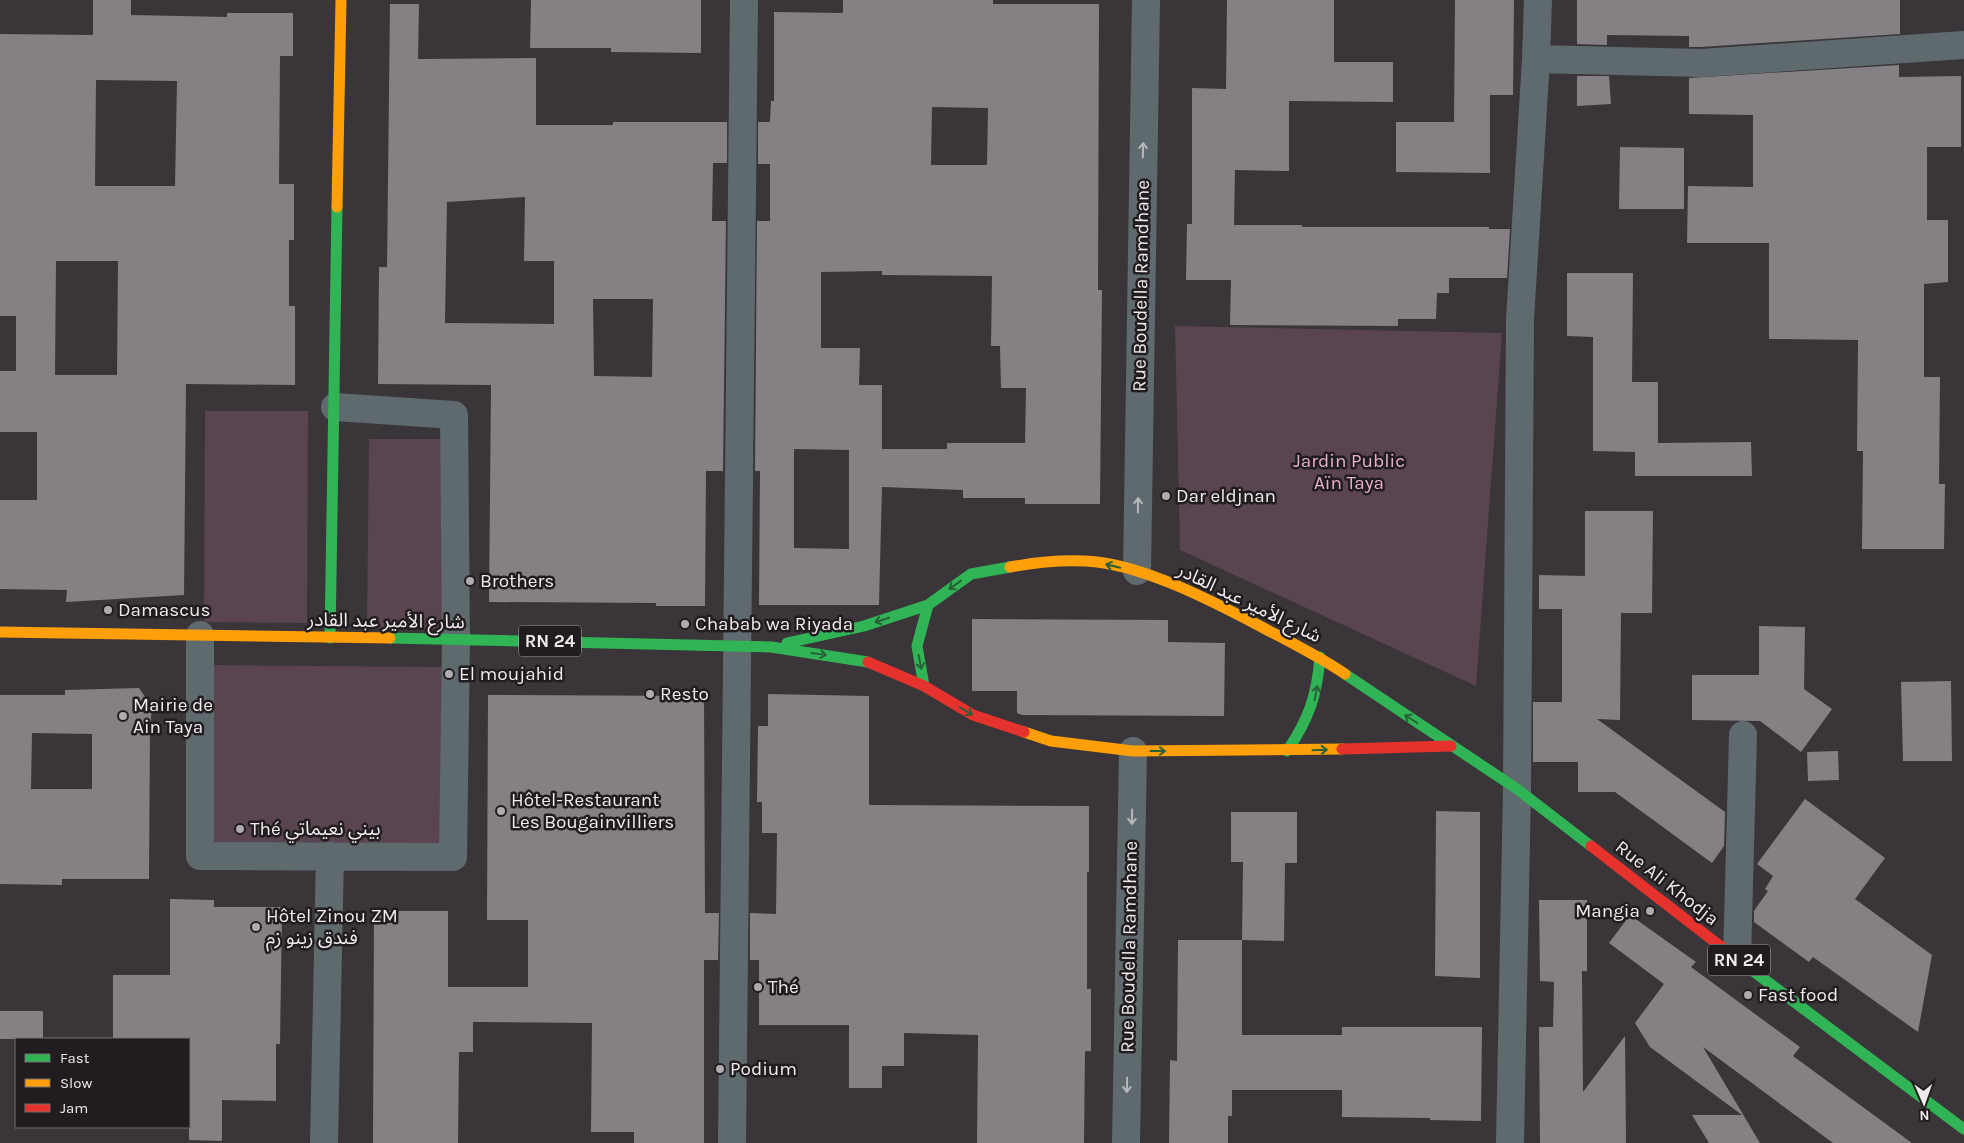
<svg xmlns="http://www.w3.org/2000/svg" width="1964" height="1143" font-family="Karla,'Noto Sans Arabic',sans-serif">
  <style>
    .green { fill: #5a4450 }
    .building { fill: #848083; fill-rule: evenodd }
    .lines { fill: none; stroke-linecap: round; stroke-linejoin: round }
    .street { stroke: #5f6a6e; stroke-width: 28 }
    .fast { stroke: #30b455; stroke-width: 11 }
    .slow { stroke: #ff9f0a; stroke-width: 11 }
    .jam { stroke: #e5322d; stroke-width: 11 }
    .oneway { stroke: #b6b7ba }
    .oneway2 { stroke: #286037 }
    .poi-dot { fill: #b0abae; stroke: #211c1f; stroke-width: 2 }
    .labels { text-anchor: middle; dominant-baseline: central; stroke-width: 5; stroke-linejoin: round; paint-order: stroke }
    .shield { fill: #211c1f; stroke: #b2acaf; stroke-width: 1 }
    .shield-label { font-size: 18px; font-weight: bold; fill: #f0eaed }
    .street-label { font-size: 19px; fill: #f0eaed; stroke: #211c1f }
    .park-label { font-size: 19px; fill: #e7aecd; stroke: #211c1f }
    .poi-label { font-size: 19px; fill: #f0eaed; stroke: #211c1f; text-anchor: start }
  </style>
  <rect width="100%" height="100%" fill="#3a3538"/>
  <!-- green -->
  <path class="green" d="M 1175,326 L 1502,333 L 1476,686 L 1180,550 Z
    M 205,411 L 308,411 L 307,623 L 204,622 Z
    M 369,439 L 448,439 L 447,629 L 367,628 Z
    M 210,665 L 443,667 L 442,844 L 209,843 Z"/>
  <!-- building -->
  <path class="building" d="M 93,0 L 131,0 L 131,15 L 227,17 L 227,13 L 293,13 L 293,56 L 280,56 L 279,184 L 294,184 L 294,240 L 289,240 L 289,306 L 295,306 L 295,385 L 186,384 L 184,595 L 66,602 L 67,590 L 0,589 L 0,500 L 37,500 L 37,432 L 0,432 L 0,371 L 16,371 L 16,316 L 0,316 L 0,34 L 93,35 ZM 96,80 L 177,81 L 175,186 L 95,186 ZM 56,261 L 118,261 L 117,375 L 55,375 Z
    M 531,0 L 701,0 L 701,53 L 611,52 L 611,48 L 530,48 Z
    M 843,0 L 993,0 L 993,4 L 1099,4 L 1098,290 L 1102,290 L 1100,504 L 1025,504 L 1025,498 L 963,498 L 963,490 L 882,487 L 879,605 L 759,605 L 760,471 L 755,471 L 757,221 L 770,221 L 770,164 L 758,164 L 758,122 L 770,122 L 771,101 L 774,101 L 774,12 L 843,13 ZM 932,107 L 988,108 L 987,165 L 931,165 ZM 882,271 L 882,275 L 992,276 L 991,346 L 1000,346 L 1001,388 L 1026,388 L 1025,443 L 947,443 L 947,449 L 882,449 L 882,385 L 859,385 L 860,348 L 821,348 L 821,272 ZM 794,449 L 849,450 L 849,549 L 794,548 Z
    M 1227,0 L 1334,0 L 1334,62 L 1393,62 L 1393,102 L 1289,101 L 1289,171 L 1235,170 L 1234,225 L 1302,225 L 1302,227 L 1489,227 L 1489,229 L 1510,229 L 1507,278 L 1449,278 L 1449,293 L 1437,293 L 1436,319 L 1398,319 L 1398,326 L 1230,325 L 1231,280 L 1186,280 L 1187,224 L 1192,224 L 1192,88 L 1226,89 Z
    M 1455,0 L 1514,0 L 1513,95 L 1490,95 L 1490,173 L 1396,172 L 1396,122 L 1454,122 Z
    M 1577,0 L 1900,0 L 1900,34 L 1701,47 L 1689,47 L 1689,36 L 1607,35 L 1607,45 L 1577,44 Z
    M 390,4 L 419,4 L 418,59 L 536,58 L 536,125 L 613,125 L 613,122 L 727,122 L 727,163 L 713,163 L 712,221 L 726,221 L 723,471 L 706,471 L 705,606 L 656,606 L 656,603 L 489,602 L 491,385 L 378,384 L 379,267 L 387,267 ZM 525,197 L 524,261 L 554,261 L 554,324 L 445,323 L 447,202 ZM 593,299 L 653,299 L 652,377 L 594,376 Z
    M 1899,65 L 1899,77 L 1961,76 L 1961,147 L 1927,147 L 1927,220 L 1948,220 L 1948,282 L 1924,284 L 1924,377 L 1940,377 L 1939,484 L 1945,484 L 1944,549 L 1862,549 L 1863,451 L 1857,451 L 1858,340 L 1769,339 L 1769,243 L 1687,243 L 1688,186 L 1753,187 L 1753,115 L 1689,114 L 1689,78 Z
    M 1577,76 L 1609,76 L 1611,104 L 1577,106 Z
    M 1620,147 L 1684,148 L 1684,209 L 1619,209 Z
    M 1567,273 L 1633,273 L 1632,382 L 1658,382 L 1658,443 L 1751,442 L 1752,476 L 1635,476 L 1635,452 L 1593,451 L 1593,337 L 1567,336 Z
    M 1585,511 L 1653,511 L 1652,613 L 1621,613 L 1620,720 L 1597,719 L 1725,812 L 1724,846 L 1712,863 L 1615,792 L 1578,792 L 1578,762 L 1533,762 L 1533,702 L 1562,702 L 1562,609 L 1539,609 L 1539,575 L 1585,576 Z
    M 972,619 L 1168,620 L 1168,642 L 1225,643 L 1224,716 L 1022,715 L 1017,713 L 1017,691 L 972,691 Z
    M 1759,626 L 1805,627 L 1804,689 L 1832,709 L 1801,752 L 1760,721 L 1692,720 L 1692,675 L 1759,675 Z
    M 1951,681 L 1952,761 L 1903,761 L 1901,682 Z
    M 139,688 L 152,707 L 150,727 L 149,879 L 62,879 L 62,885 L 0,884 L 0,695 L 65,695 L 65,690 ZM 32,733 L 92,734 L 92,789 L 31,789 Z
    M 768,694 L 869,696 L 869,805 L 1089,806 L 1089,872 L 1087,872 L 1087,989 L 1091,989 L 1091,1051 L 1085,1051 L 1084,1143 L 977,1143 L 978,1035 L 904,1033 L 904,1066 L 882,1066 L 882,1088 L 849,1088 L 849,1025 L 759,1025 L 759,960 L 750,960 L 750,913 L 776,914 L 777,833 L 762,833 L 762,802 L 757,802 L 758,726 L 768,726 Z
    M 488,695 L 704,696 L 705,913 L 719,913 L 718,960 L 704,960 L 704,1143 L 634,1143 L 634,1132 L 591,1132 L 592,1023 L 473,1022 L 473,1052 L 459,1052 L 458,1143 L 373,1143 L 374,911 L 448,911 L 448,987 L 528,987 L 528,920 L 487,920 Z
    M 1838,751 L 1839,780 L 1808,781 L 1807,752 Z
    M 1805,799 L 1885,858 L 1855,899 L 1932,955 L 1918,1032 L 1813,957 L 1809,962 L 1754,922 L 1754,911 L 1768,891 L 1765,889 L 1773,876 L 1757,864 Z
    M 1436,811 L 1480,812 L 1480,978 L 1435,976 Z
    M 1231,812 L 1297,812 L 1297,863 L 1285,863 L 1284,941 L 1242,940 L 1243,862 L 1231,862 Z
    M 170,899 L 214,900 L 214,907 L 282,907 L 280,1044 L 276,1044 L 276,1101 L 222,1100 L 222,1141 L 189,1140 L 189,1039 L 113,1039 L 113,975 L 170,975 Z
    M 1539,900 L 1587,900 L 1587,971 L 1582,971 L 1583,1092 L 1625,1036 L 1626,1143 L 1540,1143 L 1539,1027 L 1553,1027 L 1554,982 L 1540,981 Z
    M 1630,915 L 1696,962 L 1691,967 L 1800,1047 L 1793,1056 L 1912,1143 L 1833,1143 L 1703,1047 L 1760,1143 L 1709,1143 L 1692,1115 L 1742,1115 L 1650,1047 L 1635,1023 L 1664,984 L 1609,943 Z
    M 1178,940 L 1242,940 L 1242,1035 L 1342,1035 L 1342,1027 L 1482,1027 L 1481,1121 L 1430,1120 L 1430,1118 L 1342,1117 L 1342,1090 L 1232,1090 L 1232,1116 L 1228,1116 L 1228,1143 L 1169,1143 L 1170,1060 L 1177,1061 Z
    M 0,1011 L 43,1011 L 43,1039 L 0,1039 Z"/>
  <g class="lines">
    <!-- street -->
    <path class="street" d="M 1536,59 L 1701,63 L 1964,45
      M 1137,571 L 1146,0
      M 200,635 L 200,856 L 453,857 L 456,639 L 454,415 L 335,407
      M 1737,959 L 1743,735
      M 324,1143 L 330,856
      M 732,1143 L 744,0
      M 1126,1143 L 1133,751
      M 1510,1143 L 1517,789 L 1520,320 L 1536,59 L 1538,0"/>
    <!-- fast -->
    <path class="fast" d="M 330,638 L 337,207
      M 390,638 L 771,647 L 868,662
      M 787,643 L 864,626 L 928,605 L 971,574 L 1010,567
      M 1345,674 L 1517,789 L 1591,846
      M 924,686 L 917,646 L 928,605
      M 1287,751 C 1309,719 1317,695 1320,657
      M 1737,959 L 1964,1129"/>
    <!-- slow -->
    <path class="slow" d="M 337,207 L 341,0
      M 1010,567 C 1038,562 1069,559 1097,562 C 1148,568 1210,600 1256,624 C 1286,640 1317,655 1345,674
      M 0,632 L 390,638
      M 1024,732 L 1051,741 L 1133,751 L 1342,749"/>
    <!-- jam -->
    <path class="jam" d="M 868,662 L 924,686 L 973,715 L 1024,732
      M 1342,749 L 1451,746
      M 1591,846 L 1737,959"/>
  </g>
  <!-- one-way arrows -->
  <defs><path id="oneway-shaft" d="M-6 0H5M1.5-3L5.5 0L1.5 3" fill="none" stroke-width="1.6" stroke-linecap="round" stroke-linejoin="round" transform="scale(1.25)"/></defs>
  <g class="oneway">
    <use href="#oneway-shaft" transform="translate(1143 150) rotate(-89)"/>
    <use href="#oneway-shaft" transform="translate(1138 505) rotate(-89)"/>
    <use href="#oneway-shaft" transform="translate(1132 817) rotate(91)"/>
    <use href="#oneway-shaft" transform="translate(1127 1085) rotate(91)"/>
  </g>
  <g class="oneway2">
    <use href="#oneway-shaft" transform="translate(1113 566) rotate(-167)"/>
    <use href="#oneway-shaft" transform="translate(955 585) rotate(144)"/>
    <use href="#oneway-shaft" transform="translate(882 620) rotate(162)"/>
    <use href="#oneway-shaft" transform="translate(819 654) rotate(8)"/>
    <use href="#oneway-shaft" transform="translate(920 662) rotate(79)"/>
    <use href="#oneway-shaft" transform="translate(1316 693) rotate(-79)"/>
    <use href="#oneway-shaft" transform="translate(966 711) rotate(30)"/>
    <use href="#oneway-shaft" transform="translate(1411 719) rotate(-146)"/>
    <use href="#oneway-shaft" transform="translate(1320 750) rotate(-2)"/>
    <use href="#oneway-shaft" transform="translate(1158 751)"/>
  </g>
  <!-- markers -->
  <g class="poi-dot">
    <circle cx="1166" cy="496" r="5"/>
    <circle cx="470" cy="581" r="5"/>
    <circle cx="108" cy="610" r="5"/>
    <circle cx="685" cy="624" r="5"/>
    <circle cx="449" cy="674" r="5"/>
    <circle cx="650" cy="694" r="5"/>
    <circle cx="123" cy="716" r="5"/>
    <circle cx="501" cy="811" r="5"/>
    <circle cx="240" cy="829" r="5"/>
    <circle cx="1650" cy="911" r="5"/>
    <circle cx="256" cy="927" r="5"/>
    <circle cx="758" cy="987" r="5"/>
    <circle cx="1748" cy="995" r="5"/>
    <circle cx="720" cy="1069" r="5"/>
  </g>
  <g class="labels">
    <!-- shield labels -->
    <g class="shield">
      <rect x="519" y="625.5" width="62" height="31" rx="4"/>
      <rect x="1708" y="944.5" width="62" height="31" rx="4"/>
    </g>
    <g class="shield-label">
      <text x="550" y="641">RN 24</text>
      <text x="1739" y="960">RN 24</text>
    </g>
    <!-- street labels -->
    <g class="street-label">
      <text transform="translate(1141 286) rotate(-89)">Rue Boudella Ramdhane</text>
      <text transform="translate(1249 603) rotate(26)">شارع الأمير عبد القادر</text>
      <text transform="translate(386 621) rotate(1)">شارع الأمير عبد القادر</text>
      <text transform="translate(1667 883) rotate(38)">Rue Ali Khodja</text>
      <text transform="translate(1129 947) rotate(-89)">Rue Boudella Ramdhane</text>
    </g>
    <!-- park labels -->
    <g class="park-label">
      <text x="1349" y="461">Jardin Public<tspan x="1349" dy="22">Aïn Taya</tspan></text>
    </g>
    <!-- poi labels -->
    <g class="poi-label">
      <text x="1176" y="496">Dar eldjnan</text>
      <text x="480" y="581">Brothers</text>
      <text x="118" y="610">Damascus</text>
      <text x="695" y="624">Chabab wa Riyada</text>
      <text x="459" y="674">El moujahid</text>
      <text x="660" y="694">Resto</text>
      <text x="133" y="705">Mairie de<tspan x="133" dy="22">Ain Taya</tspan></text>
      <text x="511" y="800">Hôtel-Restaurant<tspan x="511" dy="22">Les Bougainvilliers</tspan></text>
      <text x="250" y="829">Thé بيني نعيماتي</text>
      <text x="1640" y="911" text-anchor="end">Mangia</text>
      <text x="266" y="916">Hôtel Zinou ZM<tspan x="266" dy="22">فندق زينو زم</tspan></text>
      <text x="768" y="987">Thé</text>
      <text x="1758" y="995">Fast food</text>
      <text x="730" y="1069">Podium</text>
    </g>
  </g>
  <!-- legend -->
  <rect x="15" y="1038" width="175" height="90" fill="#211c1f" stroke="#746e71"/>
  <rect x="25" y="1054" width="25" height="8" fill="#30b455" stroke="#746e71"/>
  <text x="60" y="1063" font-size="15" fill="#f0eaed">Fast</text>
  <rect x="25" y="1079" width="25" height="8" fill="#ff9f0a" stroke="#746e71"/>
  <text x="60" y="1088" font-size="15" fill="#f0eaed">Slow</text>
  <rect x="25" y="1104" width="25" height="8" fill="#e5322d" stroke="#746e71"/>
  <text x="60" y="1113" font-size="15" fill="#f0eaed">Jam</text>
  <!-- north arrow -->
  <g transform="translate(1924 1103) rotate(178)" stroke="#211c1f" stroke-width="4" paint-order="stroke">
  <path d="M0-4L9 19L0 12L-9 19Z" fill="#f0eaed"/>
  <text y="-8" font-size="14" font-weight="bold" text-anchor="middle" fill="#f0eaed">N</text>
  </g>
</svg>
